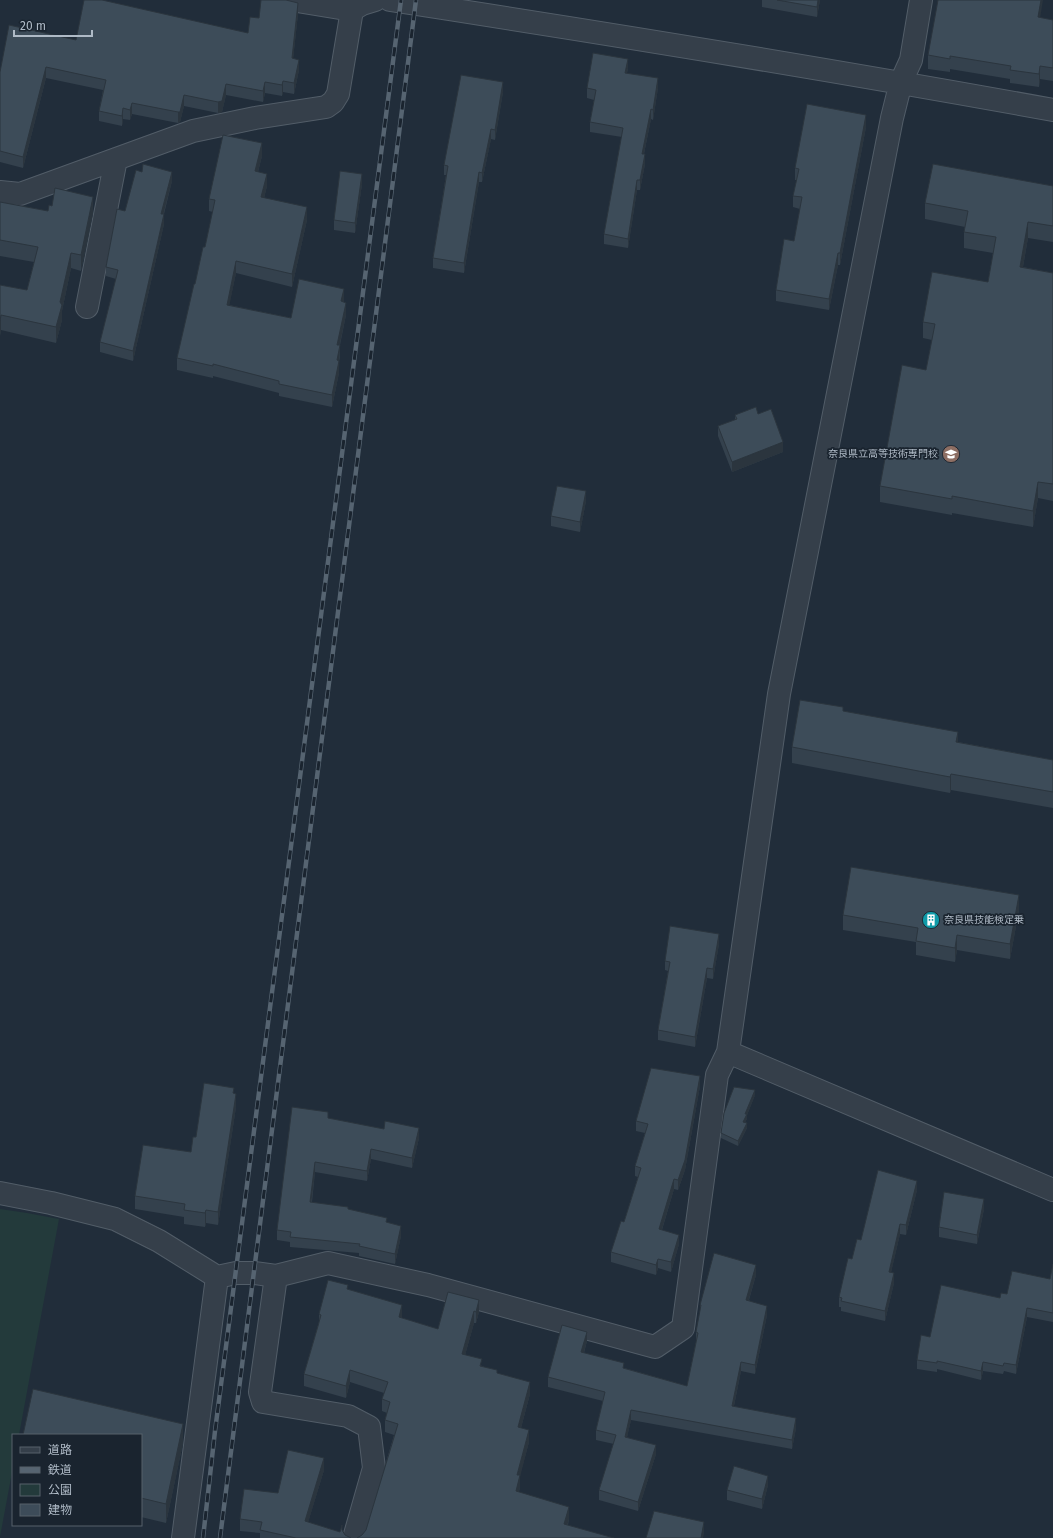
<svg xmlns="http://www.w3.org/2000/svg" width="1053" height="1538" font-family="'Fira Sans','Noto Sans JP',sans-serif">
  <style>
    .green { fill: #233a3b }
    .lines { fill: none; stroke-linecap: round; stroke-linejoin: round }
    .minor-casing { stroke: #525d68; stroke-width: 24 }
    .minor { stroke: #353f4a; stroke-width: 22 }
    .rail-casing { stroke: #566471; stroke-width: 4.5 }
    .rail { stroke: #1a242f; stroke-width: 3; stroke-dasharray: 9; stroke-linecap: butt }
    .wall { fill: #34414d }
    .shaded-wall { fill: #2b353e }
    .building { fill: #3d4c59; stroke: #2b353e }
    .labels { text-anchor: middle; dominant-baseline: central; stroke-width: 3.5; stroke-linejoin: round; paint-order: stroke }
    .poi-label { font-size: 10px; fill: #afbac6; stroke: #1a242f; text-anchor: end }
  </style>
  <rect width="100%" height="100%" fill="#212d3a"/>
  <!-- green -->
  <path class="green" d="M 0,1209 L 27,1213 L 59,1219 L 19,1435 L 13,1435 L 13,1467 L 0,1537 Z"/>
  <g class="lines">
    <defs>
      <path id="minor" d="M 291,0 L 352,10
        M 390,0 C 612,34 833,70 1053,110
        M 0,192 L 20,194 L 193,131 L 255,118 L 326,107 L 333,102 L 338,94 L 352,10 L 362,4 L 375,0
        M 87,307 L 116,159
        M 728,1052 L 1053,1190
        M 0,1193 L 51,1203 L 115,1219 L 159,1241 L 217,1277 L 236,1273 L 254,1273 L 276,1276 L 328,1263 L 428,1285 L 655,1347 L 683,1328 L 717,1075 L 728,1052 L 779,694 L 892,118 L 901,82 L 911,60 L 921,0
        M 276,1276 L 260,1392 L 263,1402 L 348,1416 L 369,1427 L 374,1468 L 354,1538
        M 183,1538 L 217,1277"/>
    </defs>
    <!-- minor casing -->
    <use href="#minor" class="minor-casing"/>
    <!-- minor -->
    <use href="#minor" class="minor"/>
    <defs>
      <path id="rail" d="M 203,1538 L 215,1431 L 401,0
        M 220,1538 L 416,0"/>
    </defs>
    <!-- rail casing -->
    <use href="#rail" class="rail-casing"/>
    <!-- rail -->
    <use href="#rail" class="rail"/>
  </g>
  <!-- wall -->
  <path class="wall" d="M 762,0 L 820,0 L 817,17 L 762,7 Z
    M 298,14 L 293,59 L 299,70 L 294,94 L 283,92 L 282,96 L 265,93 L 263,102 L 226,95 L 222,112 L 218,113 L 184,106 L 180,122 L 178,123 L 132,114 L 130,120 L 123,119 L 122,126 L 99,121 L 99,111 L 103,90 L 46,78 L 23,168 L 0,162 L 0,72 L 76,40 L 248,33 L 259,18 Z
    M 1040,18 L 1053,20 L 1053,81 L 1040,79 L 1039,87 L 1010,83 L 1010,79 L 950,69 L 950,72 L 928,69 L 928,55 Z
    M 628,68 L 627,73 L 658,88 L 653,120 L 651,119 L 644,154 L 645,164 L 640,190 L 637,190 L 628,248 L 604,244 L 604,234 L 622,137 L 590,132 L 590,122 L 594,100 L 587,98 L 587,88 Z
    M 503,92 L 495,140 L 491,139 L 482,182 L 479,182 L 464,273 L 433,268 L 433,258 L 446,175 L 444,175 L 444,165 Z
    M 866,127 L 840,265 L 838,265 L 829,310 L 776,301 L 776,290 L 794,241 L 800,209 L 793,207 L 793,196 L 797,180 L 795,180 L 795,168 Z
    M 262,156 L 258,172 L 267,186 L 264,198 L 307,220 L 292,287 L 236,273 L 229,305 L 291,318 L 344,301 L 346,315 L 340,345 L 340,358 L 339,361 L 339,373 L 332,407 L 279,396 L 279,393 L 213,376 L 213,378 L 177,370 L 177,358 L 195,284 L 205,247 L 213,212 L 209,211 L 209,199 Z
    M 172,181 L 164,214 L 164,224 L 133,361 L 100,352 L 100,342 L 116,279 L 106,276 L 106,267 L 125,211 Z
    M 362,184 L 355,233 L 334,230 L 334,220 Z
    M 1053,186 L 1053,242 L 1028,238 L 1023,267 L 1053,273 L 1053,501 L 1038,498 L 1033,527 L 952,513 L 952,515 L 880,502 L 880,486 L 926,370 L 932,340 L 923,338 L 923,322 L 988,282 L 993,253 L 964,248 L 964,232 L 965,227 L 925,219 L 925,203 Z
    M 0,202 L 48,211 L 52,206 L 93,213 L 81,271 L 71,268 L 62,311 L 62,320 L 56,343 L 1,330 L 0,336 L 0,285 L 27,290 L 34,262 L 0,256 Z
    M 758,414 L 783,452 L 732,472 L 718,436 L 718,426 L 735,420 L 735,415 Z
    M 586,501 L 580,532 L 551,526 L 551,516 Z
    M 843,711 L 958,742 L 1053,760 L 1053,808 L 951,790 L 950,793 L 792,763 L 792,747 Z
    M 1019,910 L 1010,959 L 957,950 L 955,962 L 916,955 L 916,942 L 843,930 L 843,915 Z
    M 719,944 L 713,979 L 707,978 L 695,1047 L 658,1040 L 658,1030 L 668,971 L 665,970 L 665,961 Z
    M 700,1086 L 685,1170 L 678,1190 L 674,1189 L 662,1230 L 679,1244 L 671,1272 L 658,1268 L 656,1275 L 611,1262 L 611,1252 L 624,1222 L 638,1177 L 635,1176 L 635,1166 L 645,1133 L 636,1131 L 636,1121 Z
    M 234,1093 L 236,1107 L 218,1225 L 206,1223 L 205,1227 L 184,1224 L 184,1217 L 135,1209 L 135,1196 L 191,1152 L 196,1137 Z
    M 755,1095 L 747,1115 L 747,1119 L 745,1122 L 747,1128 L 738,1146 L 721,1138 L 721,1133 Z
    M 328,1119 L 419,1138 L 412,1168 L 371,1159 L 367,1181 L 315,1172 L 312,1202 L 348,1209 L 387,1222 L 401,1236 L 395,1264 L 359,1256 L 359,1253 L 290,1247 L 290,1242 L 277,1240 L 277,1230 Z
    M 917,1190 L 906,1235 L 900,1234 L 891,1272 L 894,1283 L 885,1321 L 841,1311 L 841,1307 L 839,1307 L 839,1297 L 852,1259 Z
    M 984,1209 L 977,1244 L 939,1237 L 939,1227 Z
    M 1053,1264 L 1053,1322 L 1027,1317 L 1016,1374 L 1004,1371 L 1003,1374 L 983,1371 L 981,1380 L 937,1369 L 937,1372 L 917,1369 L 917,1360 L 930,1337 L 1007,1294 L 1050,1279 Z
    M 756,1275 L 749,1300 L 767,1315 L 755,1374 L 741,1371 L 734,1406 L 796,1428 L 792,1449 L 631,1420 L 627,1437 L 656,1454 L 638,1511 L 599,1500 L 599,1490 L 614,1444 L 596,1440 L 596,1430 L 603,1401 L 548,1387 L 548,1377 L 587,1341 L 584,1353 L 624,1368 L 687,1386 L 696,1342 L 696,1332 L 700,1312 L 700,1305 Z
    M 348,1289 L 402,1317 L 402,1318 L 438,1329 L 448,1292 L 479,1312 L 476,1323 L 474,1323 L 465,1355 L 482,1366 L 497,1373 L 530,1394 L 521,1428 L 529,1442 L 520,1475 L 520,1487 L 519,1492 L 569,1519 L 568,1525 L 362,1535 L 366,1530 L 394,1435 L 385,1432 L 385,1420 L 387,1413 L 382,1411 L 382,1399 L 384,1393 L 350,1382 L 346,1398 L 304,1386 L 304,1374 L 319,1322 L 319,1314 Z
    M 141,1435 L 183,1443 L 166,1523 L 141,1517 Z
    M 324,1470 L 308,1522 L 340,1532 L 342,1530 L 345,1535 L 351,1538 L 260,1538 L 260,1533 L 240,1531 L 240,1519 L 278,1493 Z
    M 768,1485 L 762,1509 L 727,1500 L 727,1490 Z"/>
  <!-- shaded-wall -->
  <path class="shaded-wall" d="M 818,0 L 820,0 L 817,17 L 817,7 Z
    M 1041,0 L 1043,0 L 1038,31 L 1038,17 Z
    M 298,3 L 298,14 L 292,69 L 292,58 Z
    M 628,59 L 628,68 L 625,83 L 625,73 Z
    M 299,60 L 299,70 L 294,94 L 294,83 Z
    M 1040,66 L 1040,79 L 1039,87 L 1039,74 Z
    M 46,67 L 46,78 L 23,168 L 23,157 Z
    M 658,78 L 658,88 L 653,120 L 653,110 Z
    M 283,81 L 283,92 L 282,96 L 282,85 Z
    M 265,82 L 265,93 L 263,102 L 263,91 Z
    M 503,82 L 503,92 L 495,140 L 495,130 Z
    M 226,84 L 226,95 L 222,112 L 218,113 L 218,102 Z
    M 184,95 L 184,106 L 180,122 L 178,123 L 178,112 Z
    M 132,103 L 132,114 L 130,120 L 130,110 Z
    M 123,108 L 123,119 L 122,126 L 122,116 Z
    M 651,109 L 651,119 L 642,163 L 642,154 Z
    M 866,115 L 866,127 L 840,265 L 840,253 Z
    M 491,129 L 491,139 L 482,182 L 482,173 Z
    M 262,143 L 262,156 L 255,183 L 255,171 Z
    M 645,154 L 645,164 L 640,190 L 640,180 Z
    M 172,172 L 172,181 L 161,223 L 161,214 Z
    M 479,172 L 479,182 L 464,273 L 464,263 Z
    M 267,174 L 267,186 L 261,210 L 261,197 Z
    M 362,174 L 362,184 L 355,233 L 355,223 Z
    M 637,180 L 637,190 L 628,248 L 628,239 Z
    M 93,197 L 93,213 L 81,271 L 81,255 Z
    M 307,207 L 307,220 L 292,287 L 292,274 Z
    M 164,214 L 164,224 L 133,361 L 133,351 Z
    M 1028,222 L 1028,238 L 1020,283 L 1020,267 Z
    M 71,253 L 71,268 L 62,311 L 62,320 L 56,343 L 56,327 L 60,302 Z
    M 838,253 L 838,265 L 829,310 L 829,299 Z
    M 236,261 L 236,273 L 227,317 L 227,305 Z
    M 344,289 L 344,301 L 341,314 L 341,301 Z
    M 346,303 L 346,315 L 337,357 L 337,345 Z
    M 1,315 L 1,330 L 0,336 L 0,321 Z
    M 340,345 L 339,373 L 332,407 L 332,395 L 337,360 Z
    M 783,442 L 783,452 L 732,472 L 732,462 Z
    M 1038,482 L 1038,498 L 1033,527 L 1033,511 Z
    M 586,491 L 586,501 L 580,532 L 580,522 Z
    M 958,732 L 958,748 L 956,742 Z
    M 951,774 L 951,790 L 950,793 L 950,777 Z
    M 1019,895 L 1019,910 L 1010,959 L 1010,944 Z
    M 719,934 L 719,944 L 713,979 L 713,969 Z
    M 957,935 L 957,950 L 955,962 L 955,948 Z
    M 707,968 L 707,978 L 695,1047 L 695,1037 Z
    M 700,1076 L 700,1086 L 685,1170 L 678,1190 L 678,1180 Z
    M 755,1090 L 755,1095 L 747,1115 L 747,1119 L 743,1127 L 743,1122 L 745,1114 Z
    M 236,1094 L 236,1107 L 218,1225 L 218,1212 Z
    M 747,1123 L 747,1128 L 738,1146 L 738,1141 Z
    M 419,1128 L 419,1138 L 412,1168 L 412,1158 Z
    M 371,1149 L 371,1159 L 367,1181 L 367,1171 Z
    M 315,1162 L 315,1172 L 310,1212 L 310,1202 Z
    M 674,1179 L 674,1189 L 659,1239 L 659,1229 Z
    M 917,1181 L 917,1190 L 906,1235 L 906,1225 Z
    M 984,1199 L 984,1209 L 977,1244 L 977,1235 Z
    M 206,1210 L 206,1223 L 205,1227 L 205,1213 Z
    M 900,1224 L 900,1234 L 889,1282 L 889,1272 Z
    M 401,1226 L 401,1236 L 395,1264 L 395,1254 Z
    M 679,1235 L 679,1244 L 671,1272 L 671,1262 Z
    M 658,1259 L 658,1268 L 656,1275 L 656,1265 Z
    M 756,1265 L 756,1275 L 746,1309 L 746,1300 Z
    M 894,1273 L 894,1283 L 885,1321 L 885,1311 Z
    M 479,1300 L 479,1312 L 476,1323 L 476,1312 Z
    M 402,1305 L 402,1317 L 399,1329 L 399,1317 Z
    M 767,1306 L 767,1315 L 755,1374 L 755,1365 Z
    M 1027,1308 L 1027,1317 L 1016,1374 L 1016,1365 Z
    M 474,1311 L 474,1323 L 462,1366 L 462,1354 Z
    M 587,1332 L 587,1341 L 581,1362 L 581,1352 Z
    M 741,1362 L 741,1371 L 732,1415 L 732,1406 Z
    M 983,1362 L 983,1371 L 981,1380 L 981,1371 Z
    M 350,1370 L 350,1382 L 346,1398 L 346,1386 Z
    M 530,1382 L 530,1394 L 518,1439 L 518,1427 Z
    M 631,1410 L 631,1420 L 625,1446 L 625,1437 Z
    M 796,1418 L 796,1428 L 792,1449 L 792,1440 Z
    M 183,1424 L 183,1443 L 166,1523 L 166,1504 Z
    M 529,1430 L 529,1442 L 519,1481 L 520,1475 L 520,1487 L 516,1503 L 516,1491 L 517,1475 Z
    M 656,1445 L 656,1454 L 638,1511 L 638,1502 Z
    M 324,1458 L 324,1470 L 305,1533 L 305,1521 Z
    M 768,1476 L 768,1485 L 762,1509 L 762,1499 Z
    M 569,1507 L 569,1519 L 564,1536 L 564,1524 Z
    M 704,1522 L 704,1534 L 703,1538 L 701,1538 Z"/>
  <!-- building -->
  <path class="building" d="M 84,0 L 102,0 L 248,33 L 250,17 L 259,18 L 261,0 L 286,0 L 298,3 L 292,58 L 299,60 L 294,83 L 283,81 L 282,85 L 265,82 L 263,91 L 226,84 L 222,101 L 218,102 L 184,95 L 180,112 L 178,112 L 132,103 L 130,110 L 123,108 L 122,116 L 99,111 L 106,80 L 46,67 L 23,157 L 0,151 L 0,72 L 9,25 L 76,40 Z
    M 777,0 L 818,0 L 817,7 Z
    M 938,0 L 1041,0 L 1038,17 L 1053,20 L 1053,68 L 1040,66 L 1039,74 L 1010,70 L 1011,66 L 950,56 L 950,59 L 928,55 Z
    M 593,53 L 628,59 L 625,73 L 658,78 L 653,110 L 651,109 L 642,154 L 645,154 L 640,180 L 637,180 L 628,239 L 604,234 L 623,128 L 590,122 L 596,90 L 587,88 Z
    M 461,75 L 503,82 L 495,130 L 491,129 L 482,173 L 479,172 L 464,263 L 433,258 L 448,166 L 444,165 Z
    M 807,104 L 866,115 L 840,253 L 838,253 L 829,299 L 776,290 L 784,239 L 794,241 L 802,197 L 793,196 L 799,169 L 795,168 Z
    M 223,135 L 262,143 L 255,171 L 267,174 L 261,197 L 307,207 L 292,274 L 236,261 L 227,305 L 291,318 L 299,279 L 344,289 L 341,301 L 346,303 L 337,345 L 340,345 L 337,360 L 339,361 L 332,395 L 279,384 L 279,381 L 213,364 L 213,366 L 177,358 L 194,284 L 195,284 L 203,247 L 205,247 L 215,200 L 209,199 Z
    M 143,164 L 172,172 L 161,214 L 164,214 L 133,351 L 100,342 L 118,270 L 106,267 L 117,209 L 125,211 L 136,170 L 142,172 Z
    M 933,164 L 1053,186 L 1053,226 L 1028,222 L 1020,267 L 1053,273 L 1053,484 L 1038,482 L 1033,511 L 952,496 L 952,499 L 880,486 L 902,365 L 926,370 L 935,324 L 923,322 L 932,272 L 988,282 L 996,237 L 964,232 L 968,211 L 925,203 Z
    M 340,171 L 362,174 L 355,223 L 334,220 Z
    M 55,188 L 93,197 L 81,255 L 71,253 L 60,302 L 62,305 L 56,327 L 1,315 L 0,321 L 0,285 L 27,290 L 38,247 L 0,240 L 0,202 L 48,211 L 49,205 L 52,206 Z
    M 756,407 L 758,414 L 771,409 L 783,442 L 732,462 L 718,426 L 737,419 L 735,415 Z
    M 557,486 L 586,491 L 580,522 L 551,516 Z
    M 800,700 L 843,707 L 843,711 L 958,732 L 956,742 L 1053,760 L 1053,792 L 951,774 L 950,777 L 792,747 Z
    M 851,867 L 1019,895 L 1010,944 L 957,935 L 955,948 L 916,941 L 918,928 L 843,915 Z
    M 670,926 L 719,934 L 713,969 L 707,968 L 695,1037 L 658,1030 L 670,962 L 665,961 Z
    M 651,1068 L 700,1076 L 685,1160 L 678,1180 L 674,1179 L 659,1229 L 679,1235 L 671,1262 L 658,1259 L 656,1265 L 611,1252 L 621,1221 L 624,1222 L 641,1168 L 635,1166 L 648,1124 L 636,1121 Z
    M 204,1083 L 234,1088 L 233,1093 L 236,1094 L 218,1212 L 206,1210 L 205,1213 L 184,1210 L 185,1204 L 135,1196 L 143,1145 L 191,1152 L 193,1137 L 196,1137 Z
    M 734,1087 L 755,1090 L 745,1114 L 747,1114 L 743,1122 L 747,1123 L 738,1141 L 721,1133 L 724,1113 Z
    M 292,1107 L 328,1112 L 328,1118 L 384,1129 L 385,1121 L 419,1128 L 412,1158 L 371,1149 L 367,1171 L 315,1162 L 310,1202 L 348,1207 L 348,1209 L 387,1218 L 386,1222 L 401,1226 L 395,1254 L 359,1246 L 360,1244 L 290,1237 L 291,1232 L 277,1230 Z
    M 878,1170 L 917,1181 L 906,1225 L 900,1224 L 889,1272 L 894,1273 L 885,1311 L 841,1301 L 842,1298 L 839,1297 L 848,1258 L 852,1259 L 857,1239 L 861,1240 Z
    M 944,1192 L 984,1199 L 977,1235 L 939,1227 Z
    M 714,1253 L 756,1265 L 746,1300 L 767,1306 L 755,1365 L 741,1362 L 732,1406 L 796,1418 L 792,1440 L 631,1410 L 625,1437 L 656,1445 L 638,1502 L 599,1490 L 616,1435 L 596,1430 L 605,1392 L 548,1377 L 562,1325 L 587,1332 L 581,1352 L 624,1363 L 623,1368 L 687,1386 L 698,1333 L 696,1332 L 701,1305 L 700,1305 Z
    M 1053,1264 L 1053,1313 L 1027,1308 L 1016,1365 L 1004,1363 L 1003,1366 L 983,1362 L 981,1371 L 937,1361 L 937,1363 L 917,1360 L 921,1335 L 930,1337 L 941,1285 L 1000,1298 L 1001,1293 L 1007,1294 L 1012,1271 L 1050,1279 Z
    M 328,1280 L 348,1285 L 347,1289 L 402,1305 L 399,1317 L 438,1329 L 448,1292 L 479,1300 L 476,1312 L 474,1311 L 462,1354 L 482,1359 L 480,1366 L 497,1370 L 497,1373 L 530,1382 L 518,1427 L 529,1430 L 517,1475 L 520,1475 L 516,1491 L 569,1507 L 564,1524 L 614,1538 L 357,1538 L 362,1535 L 366,1530 L 398,1424 L 385,1420 L 390,1402 L 382,1399 L 388,1382 L 350,1370 L 346,1386 L 304,1374 L 318,1326 L 321,1315 L 319,1314 Z
    M 33,1389 L 183,1424 L 166,1504 L 141,1498 L 141,1435 L 23,1435 Z
    M 288,1450 L 324,1458 L 305,1521 L 340,1532 L 342,1525 L 342,1530 L 345,1535 L 351,1538 L 296,1538 L 260,1530 L 262,1522 L 240,1519 L 244,1489 L 278,1493 Z
    M 734,1466 L 768,1476 L 762,1499 L 727,1490 Z
    M 654,1511 L 704,1522 L 701,1538 L 646,1538 Z"/>
  <!-- icons -->
  <defs>
    <symbol id="school-disc" viewBox="-11 -11 22 22"><circle r="9.5" fill="#8d6e63" stroke="#1a242f"/><path d="M0-5L7-2L0 1L-7-2ZM-4 1L0 2.5L4 1V4Q0 6-4 4Z" fill="#fff"/></symbol>
    <symbol id="building-disc" viewBox="-11 -11 22 22"><circle r="9.5" fill="#0f9aa8" stroke="#1a242f"/><path d="M-4-6H4V6H1V3H-1V6H-4ZM-2.5-4.3h1.7v1.8h-1.7ZM.8-4.3h1.7v1.8H.8ZM-2.5-1h1.7V.8h-1.7ZM.8-1h1.7V.8H.8Z" fill="#fff"/></symbol>
  </defs>
  <g fill-rule="evenodd">
    <use href="#school-disc" x="941" y="444" width="20" height="20"/>
    <use href="#building-disc" x="921" y="910" width="20" height="20"/>
  </g>
  <g class="labels">
    <!-- poi labels -->
    <g class="poi-label">
      <text x="938" y="454">奈良県立高等技術専門校</text>
      <text x="944" y="920" text-anchor="start">奈良県技能検定乗</text>
    </g>
  </g>
  <!-- legend -->
  <rect x="12" y="1434" width="130" height="92" fill="#1a242f" stroke="#56606b"/>
  <rect x="20" y="1447" width="20" height="6" fill="#353f4a" stroke="#56606b"/>
  <text x="48" y="1454" font-size="12" fill="#afbac6">道路</text>
  <rect x="20" y="1467" width="20" height="6" fill="#566471" stroke="#56606b"/>
  <text x="48" y="1474" font-size="12" fill="#afbac6">鉄道</text>
  <rect x="20" y="1484" width="20" height="12" fill="#233a3b" stroke="#56606b"/>
  <text x="48" y="1494" font-size="12" fill="#afbac6">公園</text>
  <rect x="20" y="1504" width="20" height="12" fill="#3d4c59" stroke="#56606b"/>
  <text x="48" y="1514" font-size="12" fill="#afbac6">建物</text>
  <!-- scale -->
  <path d="M14 30v6h78v-6" fill="none" stroke="#afbac6" stroke-width="2"/>
  <text x="20" y="30" font-size="12" fill="#afbac6" stroke="#1a242f" stroke-width="3" paint-order="stroke">20 m</text>
</svg>
